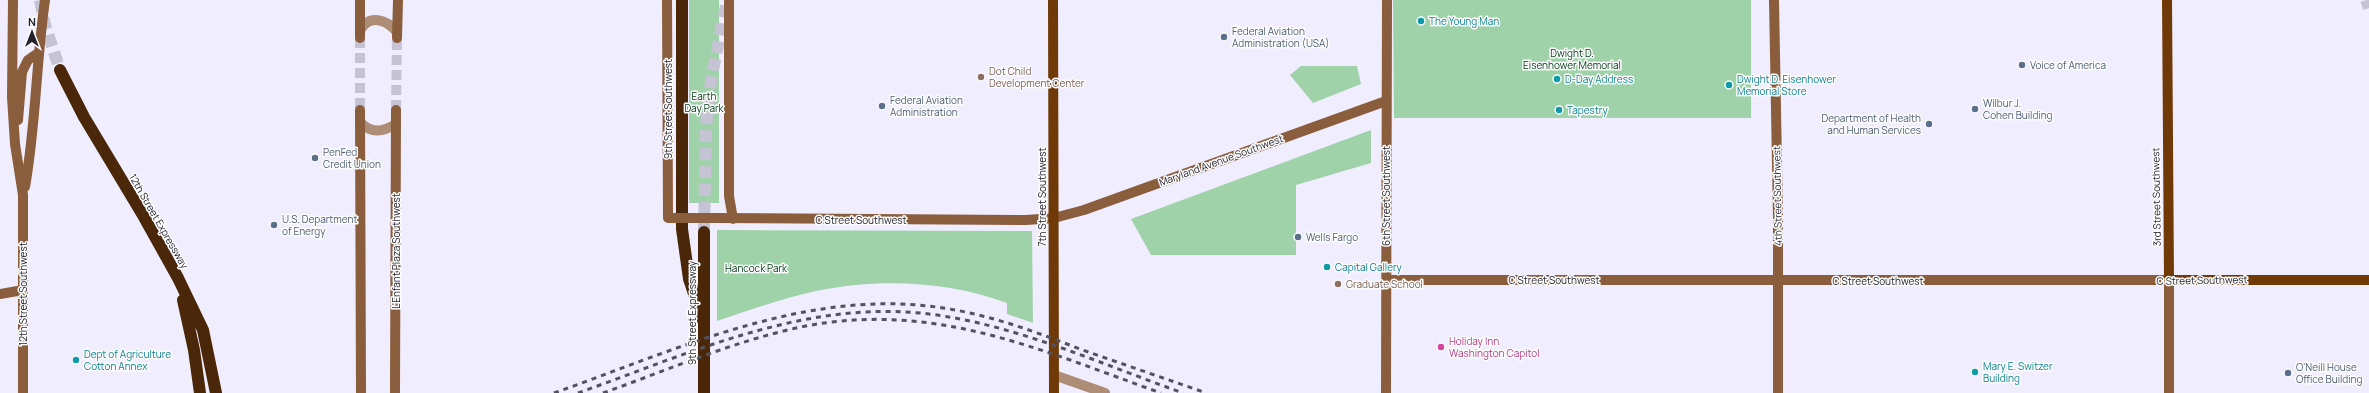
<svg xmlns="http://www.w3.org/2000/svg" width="2369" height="393" font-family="Manrope,sans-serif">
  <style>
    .green { fill: #a0d2aa }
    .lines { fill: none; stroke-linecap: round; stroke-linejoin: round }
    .secondary-tunnel { stroke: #c6c4d4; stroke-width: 10; stroke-dasharray: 10 5; stroke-linecap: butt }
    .highway-tunnel { stroke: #c6c4d4; stroke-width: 12; stroke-dasharray: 12 6; stroke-linecap: butt }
    .street { stroke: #ad8d76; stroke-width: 10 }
    .secondary { stroke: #8a5d3c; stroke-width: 10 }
    .primary { stroke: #703a08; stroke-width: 10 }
    .highway { stroke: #4b2709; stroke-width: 12 }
    .rail { stroke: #53525e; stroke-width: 3; stroke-dasharray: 5 5; stroke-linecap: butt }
    .secondary-bridge { stroke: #8a5d3c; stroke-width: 10 }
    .culture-dot { fill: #0f9aa8; stroke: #fdfdfd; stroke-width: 1.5 }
    .service-dot { fill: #5c6f8a; stroke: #fdfdfd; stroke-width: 1.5 }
    .education-dot { fill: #8d6e63; stroke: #fdfdfd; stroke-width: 1.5 }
    .hotel-dot { fill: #d1479c; stroke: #fdfdfd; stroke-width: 1.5 }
    .labels { text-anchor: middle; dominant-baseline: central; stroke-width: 3; stroke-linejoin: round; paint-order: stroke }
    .culture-label { font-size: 10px; fill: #0d838f; stroke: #fdfdfd; text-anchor: start }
    .service-label { font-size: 10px; fill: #4e5e75; stroke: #fdfdfd; text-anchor: start }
    .park-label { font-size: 10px; fill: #003915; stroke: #fdfdfd }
    .education-label { font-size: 10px; fill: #785e54; stroke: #fdfdfd; text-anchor: start }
    .street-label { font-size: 10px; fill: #23222c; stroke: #fdfdfd }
    .hotel-label { font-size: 10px; fill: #b23c85; stroke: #fdfdfd; text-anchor: start }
  </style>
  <rect width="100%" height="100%" fill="#efedfe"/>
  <!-- green -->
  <path class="green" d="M 689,0 L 719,0 L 719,203 L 689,203 Z
    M 1393,0 L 1751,0 L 1751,118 L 1394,118 Z
    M 1301,66 L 1357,66 L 1361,84 L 1313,103 L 1290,75 Z
    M 1371,130 L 1371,163 L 1296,185 L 1296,255 L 1151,255 L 1131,219 Z
    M 717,230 L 1032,231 L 1033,323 L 1007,314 L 1007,303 C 947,281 879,278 816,291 C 783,298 750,310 717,321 Z"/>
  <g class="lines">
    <!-- secondary-tunnel -->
    <path class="secondary-tunnel" d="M 360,38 L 360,110
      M 396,110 L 397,38"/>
    <!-- highway-tunnel -->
    <path class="highway-tunnel" d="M 40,0 L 45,25 L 60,70
      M 2366,0 L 2369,8
      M 704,232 L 706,127 L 711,80 L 727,1"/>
    <!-- street -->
    <path class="street" d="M 360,31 C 369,13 387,20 397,32
      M 360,122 C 371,134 383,132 396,124
      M 1054,375 L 1105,393"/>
    <!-- secondary -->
    <path class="secondary" d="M 13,0 L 12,97 L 15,144 L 23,195 L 23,393
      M 360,0 L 360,38
      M 667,0 L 668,218 L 673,218
      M 729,0 L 729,196 L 733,219
      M 1774,0 L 1778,218 L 1778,393
      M 397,38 L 398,0
      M 360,110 L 361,393
      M 18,120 L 22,72 L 28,60 L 38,53
      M 25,187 C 36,125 36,62 45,0
      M 717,218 L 1026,220 L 1054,218 L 1084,210 L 1386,101
      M 1386,280 L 2169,280 L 2169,393
      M 0,294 L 23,290
      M 395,393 L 396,110
      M 1386,393 L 1387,0"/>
    <!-- primary -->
    <path class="primary" d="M 1053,0 L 1054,393
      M 2167,0 L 2169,280 L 2369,280"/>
    <!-- highway -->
    <path class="highway" d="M 682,0 L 682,229 L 689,279 L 704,323
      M 60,70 L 84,117 L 144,217 L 178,278 L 203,330 L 216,393
      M 183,300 L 194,350 L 200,393
      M 704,393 L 704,232"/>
    <!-- rail -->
    <path class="rail" d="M 554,393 C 679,349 808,287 943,308 C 991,315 1036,332 1080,349 C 1122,364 1164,378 1206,393
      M 578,393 C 696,351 815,295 943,316 C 1022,328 1107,366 1183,393
      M 603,393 C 668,370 734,341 801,327 C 933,300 1040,350 1161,393"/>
    <!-- secondary-bridge -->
    <path class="secondary-bridge" d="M 673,218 L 717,218"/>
  </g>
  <!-- markers -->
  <g class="culture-dot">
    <circle cx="1421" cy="21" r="4"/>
    <circle cx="1557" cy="79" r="4"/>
    <circle cx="1729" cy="85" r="4"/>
    <circle cx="1559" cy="110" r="4"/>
    <circle cx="1327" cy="267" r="4"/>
    <circle cx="76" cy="360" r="4"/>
    <circle cx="1975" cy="372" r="4"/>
  </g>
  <g class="service-dot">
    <circle cx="1224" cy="37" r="4"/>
    <circle cx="2022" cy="65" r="4"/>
    <circle cx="882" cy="106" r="4"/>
    <circle cx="1975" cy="109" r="4"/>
    <circle cx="1929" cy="124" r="4"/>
    <circle cx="315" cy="158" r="4"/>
    <circle cx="274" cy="225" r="4"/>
    <circle cx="1298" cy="237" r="4"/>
    <circle cx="2288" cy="373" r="4"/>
  </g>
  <g class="education-dot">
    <circle cx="981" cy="77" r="4"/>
    <circle cx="1338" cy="284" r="4"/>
  </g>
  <circle class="hotel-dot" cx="1441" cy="347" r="4"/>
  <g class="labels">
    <!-- culture labels -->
    <g class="culture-label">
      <text x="1429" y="21">The Young Man</text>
      <text x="1565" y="79">D-Day Address</text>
      <text x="1737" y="79">Dwight D. Eisenhower<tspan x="1737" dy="12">Memorial Store</tspan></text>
      <text x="1567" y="110">Tapestry</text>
      <text x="1335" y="267">Capital Gallery</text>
      <text x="84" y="354">Dept of Agriculture<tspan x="84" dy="12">Cotton Annex</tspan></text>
      <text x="1983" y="366">Mary E. Switzer<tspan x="1983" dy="12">Building</tspan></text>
    </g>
    <!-- service labels -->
    <g class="service-label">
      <text x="1232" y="31">Federal Aviation<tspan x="1232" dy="12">Administration (USA)</tspan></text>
      <text x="2030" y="65">Voice of America</text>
      <text x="890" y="100">Federal Aviation<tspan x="890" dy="12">Administration</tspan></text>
      <text x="1983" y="103">Wilbur J.<tspan x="1983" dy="12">Cohen Building</tspan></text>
      <text x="1921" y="118" text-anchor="end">Department of Health<tspan x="1921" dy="12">and Human Services</tspan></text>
      <text x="323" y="152">PenFed<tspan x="323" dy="12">Credit Union</tspan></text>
      <text x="282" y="219">U.S. Department<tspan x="282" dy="12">of Energy</tspan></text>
      <text x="1306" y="237">Wells Fargo</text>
      <text x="2296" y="367">O'Neill House<tspan x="2296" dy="12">Office Building</tspan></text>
    </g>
    <!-- park labels -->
    <g class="park-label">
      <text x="1572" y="53">Dwight D.<tspan x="1572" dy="12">Eisenhower Memorial</tspan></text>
      <text x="704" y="96">Earth<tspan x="704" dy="12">Day Park</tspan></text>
      <text x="756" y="268">Hancock Park</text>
    </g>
    <!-- education labels -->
    <g class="education-label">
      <text x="989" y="71">Dot Child<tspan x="989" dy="12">Development Center</tspan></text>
      <text x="1346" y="284">Graduate School</text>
    </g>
    <!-- street labels -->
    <g class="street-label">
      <text transform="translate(668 109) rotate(-90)">9th Street Southwest</text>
      <text transform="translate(1221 160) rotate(-20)">Maryland Avenue Southwest</text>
      <text transform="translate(1386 196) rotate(-90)">6th Street Southwest</text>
      <text transform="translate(1777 196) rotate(-91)">4th Street Southwest</text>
      <text transform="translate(1042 197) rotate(-90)">7th Street Southwest</text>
      <text transform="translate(2156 197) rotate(-91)">3rd Street Southwest</text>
      <text x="861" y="220">C Street Southwest</text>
      <text transform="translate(159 221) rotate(60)">12th Street Expressway</text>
      <text transform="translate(396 251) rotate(-90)">L'Enfant Plaza Southwest</text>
      <text x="1554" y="280">C Street Southwest</text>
      <text transform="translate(2202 280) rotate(-1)">C Street Southwest</text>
      <text x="1878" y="281">C Street Southwest</text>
      <text transform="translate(23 294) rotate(-90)">12th Street Southwest</text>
      <text transform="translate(692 313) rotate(-90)">9th Street Expressway</text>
    </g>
    <!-- hotel labels -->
    <g class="hotel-label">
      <text x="1449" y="341">Holiday Inn<tspan x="1449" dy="12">Washington Capitol</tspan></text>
    </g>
  </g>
  <!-- north arrow -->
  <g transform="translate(32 32)" stroke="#fdfdfd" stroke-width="3" paint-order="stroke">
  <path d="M0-3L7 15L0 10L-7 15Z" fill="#23222c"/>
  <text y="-6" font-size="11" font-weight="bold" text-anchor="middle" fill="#23222c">N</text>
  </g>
</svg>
